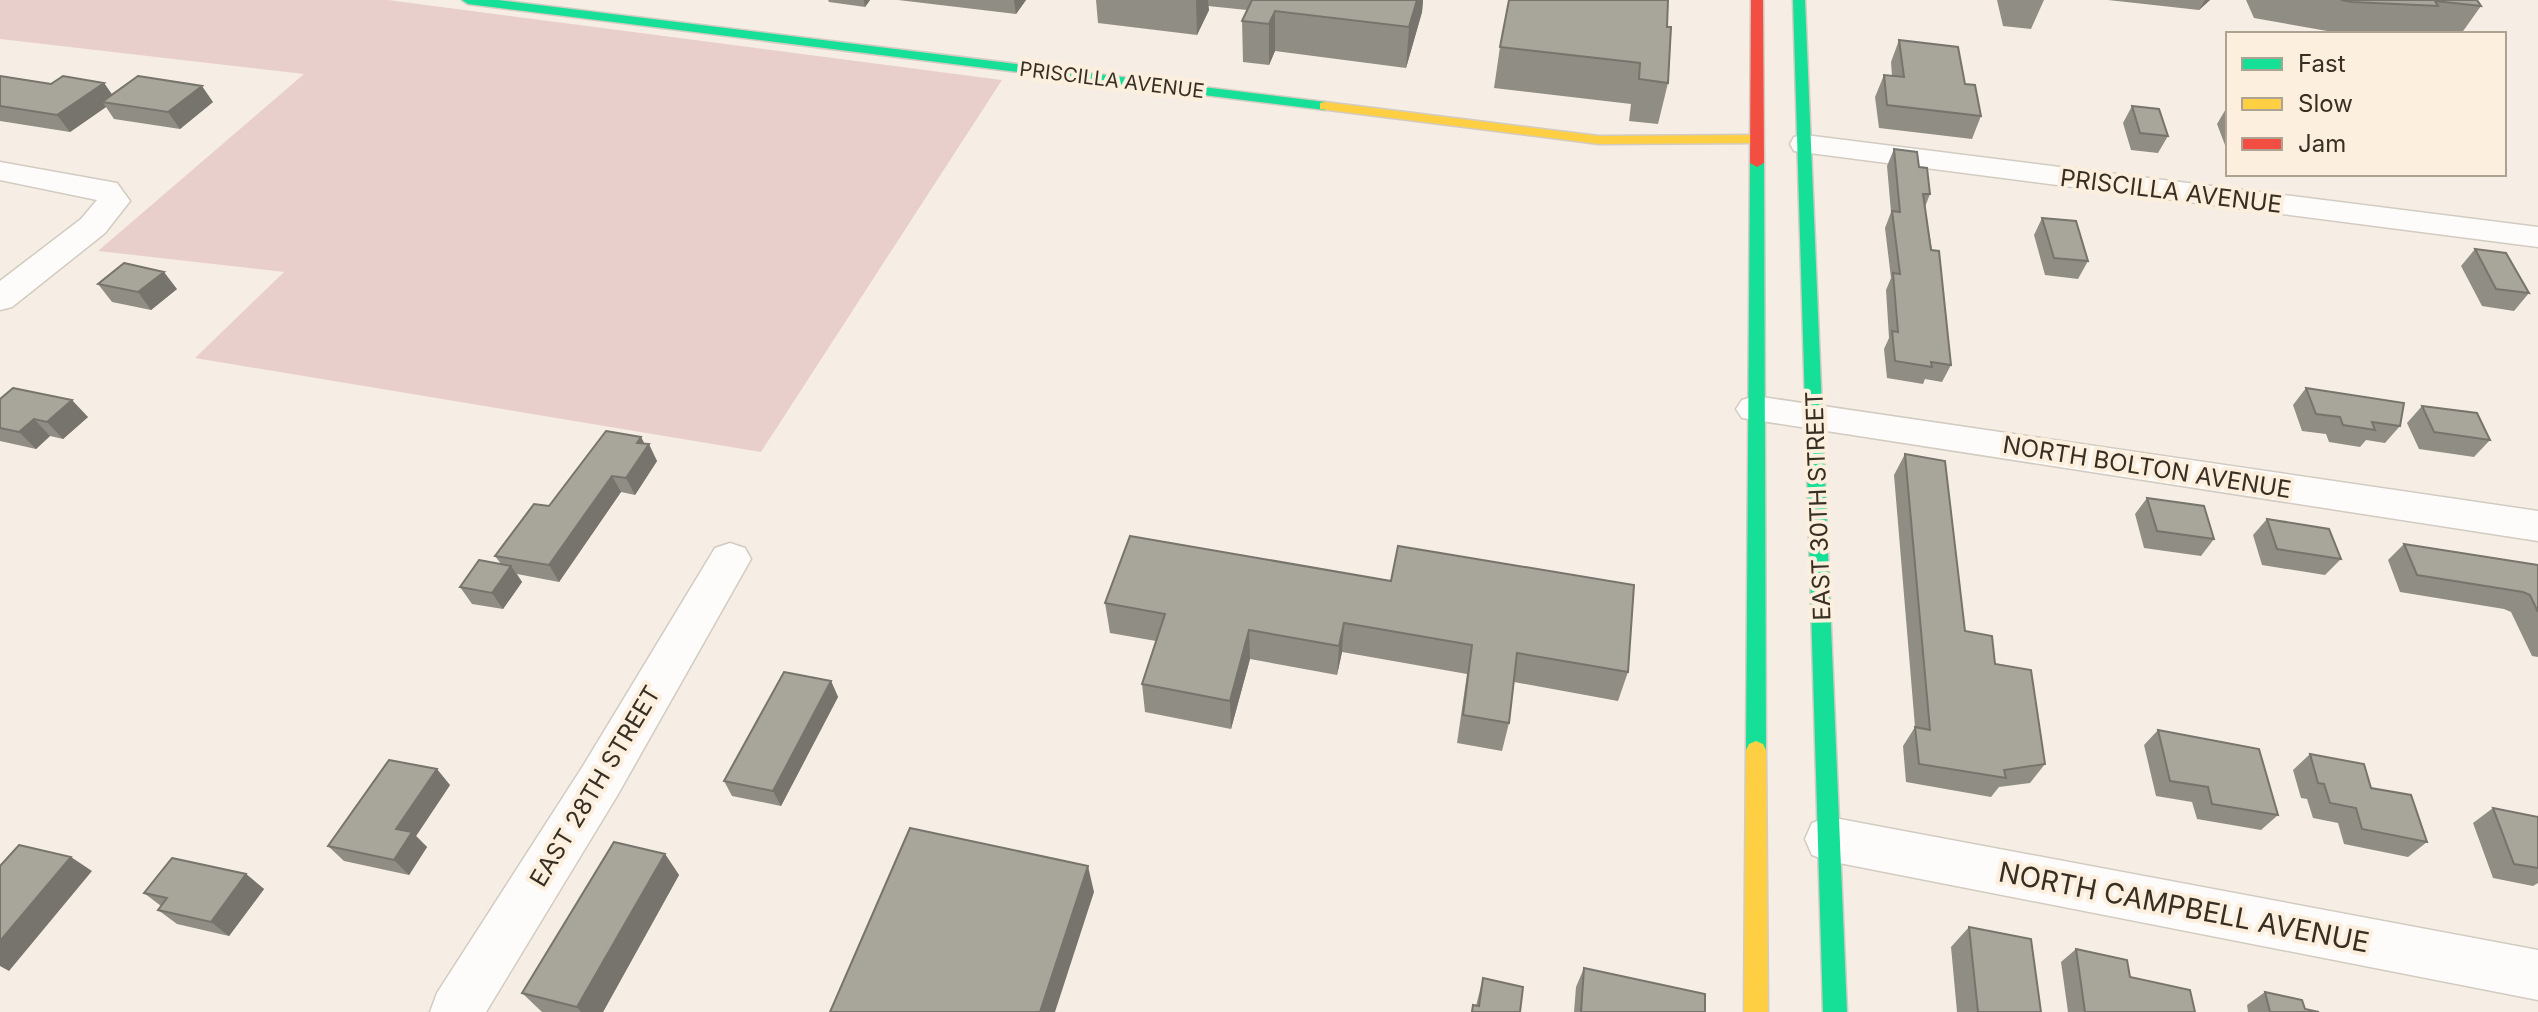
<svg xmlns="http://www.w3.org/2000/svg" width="2538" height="1012" font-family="Inter,sans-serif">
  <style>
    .forest { fill: #e9cfcb }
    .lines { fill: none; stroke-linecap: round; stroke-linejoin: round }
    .street-casing { stroke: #d2cbc1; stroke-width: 3 }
    .fast-casing { stroke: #d2cbc1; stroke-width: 3 }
    .slow-casing { stroke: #d2cbc1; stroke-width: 3 }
    .jam-casing { stroke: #d2cbc1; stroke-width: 3 }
    .street { fill: #fefcfb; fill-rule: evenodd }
    .fast { fill: #16e098; fill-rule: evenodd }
    .slow { fill: #ffcf43; fill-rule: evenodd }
    .jam { fill: #f24e42; fill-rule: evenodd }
    .wall { fill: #908e84 }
    .shaded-wall { fill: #76746c }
    .building { fill: #a8a59a; stroke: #76746c; stroke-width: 2 }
    .labels { text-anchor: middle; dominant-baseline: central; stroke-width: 8; stroke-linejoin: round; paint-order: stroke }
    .far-street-label { font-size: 20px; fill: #382f24; stroke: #fdefdd }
    .street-label { font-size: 24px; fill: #382f24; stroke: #fdefdd }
    .near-street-label { font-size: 28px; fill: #382f24; stroke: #fdefdd }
  </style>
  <rect width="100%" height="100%" fill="#f6eee4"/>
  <!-- forest -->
  <path class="forest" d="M 0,0 L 388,0 L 1002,80 L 761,452 L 195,358 L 284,272 L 98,251 L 304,74 L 0,39 Z"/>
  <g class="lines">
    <defs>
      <path id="street" d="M 1805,135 L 2538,227 L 2538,247 L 1794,151 L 1790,144 L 1794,137 Z
        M 0,162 L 117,183 L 130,201 L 105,233 L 12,307 L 0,310 L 0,281 L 81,219 L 97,200 L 0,180 Z
        M 1755,396 L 2538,511 L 2538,541 L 1742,418 L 1736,409 L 1742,400 Z
        M 730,543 L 745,548 L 751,559 L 617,796 L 486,1012 L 430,1012 L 437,993 L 583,766 L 715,548 Z
        M 1829,817 L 2538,950 L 2538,1000 L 1829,861 L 1812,855 L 1805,839 L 1812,823 Z"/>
      <path id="fast" d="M 462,0 L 498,0 L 1325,102 L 1332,106 L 1325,110 L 468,4 Z
        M 1793,0 L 1805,0 L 1847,1012 L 1823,1012 Z
        M 1757,159 L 1764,163 L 1766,750 L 1763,756 L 1756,759 L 1749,756 L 1746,750 L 1750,163 Z"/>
      <path id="slow" d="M 1325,102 L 1599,136 L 1756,135 L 1763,139 L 1756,143 L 1599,144 L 1320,109 L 1320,103 Z
        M 1756,741 L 1763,744 L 1766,750 L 1768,1012 L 1744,1012 L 1746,750 L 1749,744 Z"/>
      <path id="jam" d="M 1751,0 L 1763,0 L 1764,163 L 1757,167 L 1750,163 Z"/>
    </defs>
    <!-- street casing -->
    <use href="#street" class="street-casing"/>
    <!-- fast casing -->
    <use href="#fast" class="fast-casing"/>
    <!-- slow casing -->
    <use href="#slow" class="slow-casing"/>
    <!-- jam casing -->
    <use href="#jam" class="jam-casing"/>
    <!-- street -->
    <use href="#street" class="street"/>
    <!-- fast -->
    <use href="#fast" class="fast"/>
    <!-- slow -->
    <use href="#slow" class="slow"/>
    <!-- jam -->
    <use href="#jam" class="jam"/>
  </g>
  <!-- wall -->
  <path class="wall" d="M 828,0 L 870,0 L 865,7 L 829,2 Z
    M 898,0 L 1026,0 L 1016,14 Z
    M 1096,0 L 1423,0 L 1422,12 L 1406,68 L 1275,51 L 1269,65 L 1243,62 L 1242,21 L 1247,10 L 1208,6 L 1209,10 L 1197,35 L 1098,23 Z
    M 1997,0 L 2044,0 L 2031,29 L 2003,26 Z
    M 2108,0 L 2210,0 L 2199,10 Z
    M 2246,0 L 2477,0 L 2481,6 L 2461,34 L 2438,34 L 2419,32 L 2418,34 L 2369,34 L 2333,32 L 2254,18 Z
    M 1667,27 L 1668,83 L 1658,124 L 1629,121 L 1631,104 L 1494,88 L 1500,47 Z
    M 1899,40 L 1965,84 L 1981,116 L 1972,139 L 1879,128 L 1875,97 L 1884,75 L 1892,76 L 1891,62 Z
    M 0,76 L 51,84 L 104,83 L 112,95 L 213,102 L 180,129 L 114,119 L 106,107 L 70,132 L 0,121 Z
    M 2132,106 L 2168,136 L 2158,153 L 2131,150 L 2123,123 Z
    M 2227,107 L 2228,107 L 2228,153 L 2217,124 Z
    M 1894,149 L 1919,167 L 1930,194 L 1925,207 L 1951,365 L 1942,382 L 1925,379 L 1923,384 L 1887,378 L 1884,349 L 1889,338 L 1886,290 L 1891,278 L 1885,228 L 1891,212 L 1887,166 Z
    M 2342,174 L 2364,174 L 2362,177 Z
    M 2042,218 L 2088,261 L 2078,279 L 2045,275 L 2034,235 Z
    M 2475,249 L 2529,293 L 2514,311 L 2482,306 L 2461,266 Z
    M 98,284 L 177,289 L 151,310 L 112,302 Z
    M 2306,388 L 2400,426 L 2385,443 L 2366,440 L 2360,447 L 2329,442 L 2326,434 L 2302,431 L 2293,405 Z
    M 0,399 L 88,417 L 63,439 L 50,436 L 36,449 L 0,441 Z
    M 2422,406 L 2490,440 L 2474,457 L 2419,449 L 2407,423 Z
    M 644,444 L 657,461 L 635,495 L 621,492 L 559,582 L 517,574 L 522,582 L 503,609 L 472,604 L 460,587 L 501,564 L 495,556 L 549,506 Z
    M 1905,454 L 1965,631 L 1995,664 L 2045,764 L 2030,783 L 1999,787 L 1991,797 L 1906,782 L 1903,746 L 1915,727 L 1894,475 Z
    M 2147,498 L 2214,539 L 2201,556 L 2144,548 L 2135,514 Z
    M 2267,519 L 2341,559 L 2325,575 L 2262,565 L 2253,535 Z
    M 1130,536 L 1628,672 L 1618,701 L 1514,682 L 1509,723 L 1502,751 L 1457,743 L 1467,674 L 1342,652 L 1337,675 L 1250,659 L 1231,729 L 1145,712 L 1142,684 L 1156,641 L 1110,633 L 1105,603 Z
    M 2404,544 L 2538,565 L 2538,657 L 2532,656 L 2511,612 L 2504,609 L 2400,592 L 2388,560 Z
    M 831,681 L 838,697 L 781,806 L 732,796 L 724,781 Z
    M 2158,730 L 2278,815 L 2261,830 L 2197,819 L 2192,802 L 2156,796 L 2144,745 Z
    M 2310,754 L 2371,788 L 2427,842 L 2408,857 L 2344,844 L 2338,823 L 2313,818 L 2307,799 L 2301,798 L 2293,770 Z
    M 450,785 L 416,836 L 427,847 L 409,875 L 344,861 L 328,846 Z
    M 2493,808 L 2538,817 L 2538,883 L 2533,886 L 2493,878 L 2473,823 Z
    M 665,854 L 679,875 L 603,1012 L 542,1012 L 522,993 Z
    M 246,874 L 264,889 L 229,936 L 177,924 L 158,910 L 161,906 L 144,893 Z
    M 1969,927 L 2041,1012 L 1957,1012 L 1951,947 Z
    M 2076,949 L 2130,977 L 2195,1012 L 2068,1012 L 2061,962 Z
    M 1584,968 L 1705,1012 L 1574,1012 L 1576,987 Z
    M 1483,978 L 1520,1012 L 1471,1012 L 1473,1005 L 1476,1006 Z
    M 2265,992 L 2305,1009 L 2319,1012 L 2248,1012 L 2247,1005 Z"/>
  <!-- shaded-wall -->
  <path class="shaded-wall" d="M 864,0 L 870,0 L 865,7 Z
    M 1014,0 L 1026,0 L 1016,14 Z
    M 1196,0 L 1208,0 L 1209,10 L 1197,35 Z
    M 1417,0 L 1423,0 L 1422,12 L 1406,68 L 1409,27 Z
    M 2205,0 L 2210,0 L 2199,10 Z
    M 1275,11 L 1275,51 L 1269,65 L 1269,24 Z
    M 104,83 L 116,100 L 102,102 L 106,107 L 70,132 L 57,115 Z
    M 202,86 L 213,102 L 180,129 L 168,112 Z
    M 164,272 L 177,289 L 151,310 L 138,292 Z
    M 72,400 L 88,417 L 63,439 L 47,422 Z
    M 34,419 L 50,436 L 36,449 L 19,432 Z
    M 641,437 L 647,448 L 649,444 L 657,461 L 635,495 L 626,478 L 637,443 Z
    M 612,476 L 621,492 L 559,582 L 549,565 Z
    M 511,566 L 522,582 L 503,609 L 492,593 Z
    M 1344,623 L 1342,652 L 1337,675 L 1339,646 Z
    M 1249,630 L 1250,659 L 1231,729 L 1230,701 Z
    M 831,681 L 838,697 L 781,806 L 773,791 Z
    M 437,769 L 450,785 L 416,836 L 427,847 L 409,875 L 394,860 L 396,829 Z
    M 665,854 L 679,875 L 603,1012 L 581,1012 L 577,1007 Z
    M 71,857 L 92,871 L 9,971 L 0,966 L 0,941 Z
    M 1088,866 L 1094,892 L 1055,1012 L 1040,1012 Z
    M 246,874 L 264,889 L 229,936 L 211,922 Z"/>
  <!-- building -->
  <path class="building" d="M 1252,0 L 1417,0 L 1409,27 L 1275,11 L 1269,24 L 1242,21 Z
    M 1509,0 L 1668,0 L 1667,27 L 1671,27 L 1668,83 L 1639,79 L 1640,63 L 1500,47 Z
    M 2341,0 L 2477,0 L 2481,6 L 2435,1 L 2438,6 L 2352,2 Z
    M 1899,40 L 1958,47 L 1965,84 L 1975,85 L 1981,116 L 1887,105 L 1884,75 L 1904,77 Z
    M 0,76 L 51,84 L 63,76 L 104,83 L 57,115 L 0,106 Z
    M 138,76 L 202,86 L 168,112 L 102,102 Z
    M 2132,106 L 2159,109 L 2168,136 L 2140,133 Z
    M 1894,149 L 1917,152 L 1919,167 L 1927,168 L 1930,194 L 1923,194 L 1931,250 L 1939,251 L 1951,365 L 1931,362 L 1932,367 L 1895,361 L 1892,331 L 1898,332 L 1893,273 L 1900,274 L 1892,211 L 1900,212 Z
    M 2042,218 L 2076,221 L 2088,261 L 2054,258 Z
    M 2475,249 L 2506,253 L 2529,293 L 2496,289 Z
    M 124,263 L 164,272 L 138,292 L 98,284 Z
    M 13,388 L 72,400 L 47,422 L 34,419 L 19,432 L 0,428 L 0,399 Z
    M 2306,388 L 2404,403 L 2400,426 L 2372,422 L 2375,430 L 2343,425 L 2340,417 L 2316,414 Z
    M 2422,406 L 2477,413 L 2490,440 L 2434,432 Z
    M 606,431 L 641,437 L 637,443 L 649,444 L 626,478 L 612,476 L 549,565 L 495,556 L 534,504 L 549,506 Z
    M 1905,454 L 1945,461 L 1965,631 L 1992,636 L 1995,664 L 2031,670 L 2045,764 L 2004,770 L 2006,778 L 1919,764 L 1915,727 L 1930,730 Z
    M 2147,498 L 2204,506 L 2214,539 L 2157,531 Z
    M 2267,519 L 2329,529 L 2341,559 L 2277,549 Z
    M 1130,536 L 1391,581 L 1398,546 L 1634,585 L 1628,672 L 1517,653 L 1509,723 L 1463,715 L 1472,645 L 1344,623 L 1339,646 L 1249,630 L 1230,701 L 1142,684 L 1165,614 L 1105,603 Z
    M 2404,544 L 2538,565 L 2538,612 L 2530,595 L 2523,592 L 2417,575 Z
    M 479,560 L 511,566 L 492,593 L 460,587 Z
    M 784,672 L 831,681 L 773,791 L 724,781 Z
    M 2158,730 L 2259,749 L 2278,815 L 2212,804 L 2208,787 L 2170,781 Z
    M 2310,754 L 2364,764 L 2371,788 L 2411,795 L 2427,842 L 2362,829 L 2356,808 L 2330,803 L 2324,784 L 2318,783 Z
    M 389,760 L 437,769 L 396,829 L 412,832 L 394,860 L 328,846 Z
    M 2493,808 L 2538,817 L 2538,868 L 2514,864 Z
    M 910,828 L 1088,866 L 1040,1012 L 830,1012 Z
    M 614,842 L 665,854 L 577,1007 L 522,993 Z
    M 19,845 L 71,857 L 0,941 L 0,866 Z
    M 172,858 L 246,874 L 211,922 L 158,910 L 167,898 L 144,893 Z
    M 1969,927 L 2031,939 L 2041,1012 L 1978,1012 Z
    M 2076,949 L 2127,960 L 2130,977 L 2190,990 L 2195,1012 L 2085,1012 Z
    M 1584,968 L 1705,994 L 1705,1012 L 1581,1012 Z
    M 1483,978 L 1523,987 L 1520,1012 L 1472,1012 L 1473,1005 L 1479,1006 Z
    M 2265,992 L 2302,1000 L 2305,1009 L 2319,1012 L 2270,1012 Z"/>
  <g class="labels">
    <!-- far-street labels -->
    <g class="far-street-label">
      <text transform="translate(1112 80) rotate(7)">PRISCILLA AVENUE</text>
    </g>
    <!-- street labels -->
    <g class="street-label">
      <text transform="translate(2171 191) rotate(7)">PRISCILLA AVENUE</text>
      <text transform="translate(2147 467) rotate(9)">NORTH BOLTON AVENUE</text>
      <text transform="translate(1818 506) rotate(-92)">EAST 30TH STREET</text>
      <text transform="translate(595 786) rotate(-59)">EAST 28TH STREET</text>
    </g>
    <!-- near-street labels -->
    <g class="near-street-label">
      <text transform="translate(2184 907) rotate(11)">NORTH CAMPBELL AVENUE</text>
    </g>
  </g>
  <!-- legend -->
  <rect x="2226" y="32" width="280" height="144" fill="#fdefdd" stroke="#aea293" stroke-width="2"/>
  <rect x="2242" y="58" width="40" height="12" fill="#16e098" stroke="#aea293" stroke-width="2"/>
  <text x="2298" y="72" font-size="24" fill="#382f24">Fast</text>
  <rect x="2242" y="98" width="40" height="12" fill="#ffcf43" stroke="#aea293" stroke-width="2"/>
  <text x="2298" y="112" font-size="24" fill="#382f24">Slow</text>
  <rect x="2242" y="138" width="40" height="12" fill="#f24e42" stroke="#aea293" stroke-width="2"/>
  <text x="2298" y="152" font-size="24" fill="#382f24">Jam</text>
</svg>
